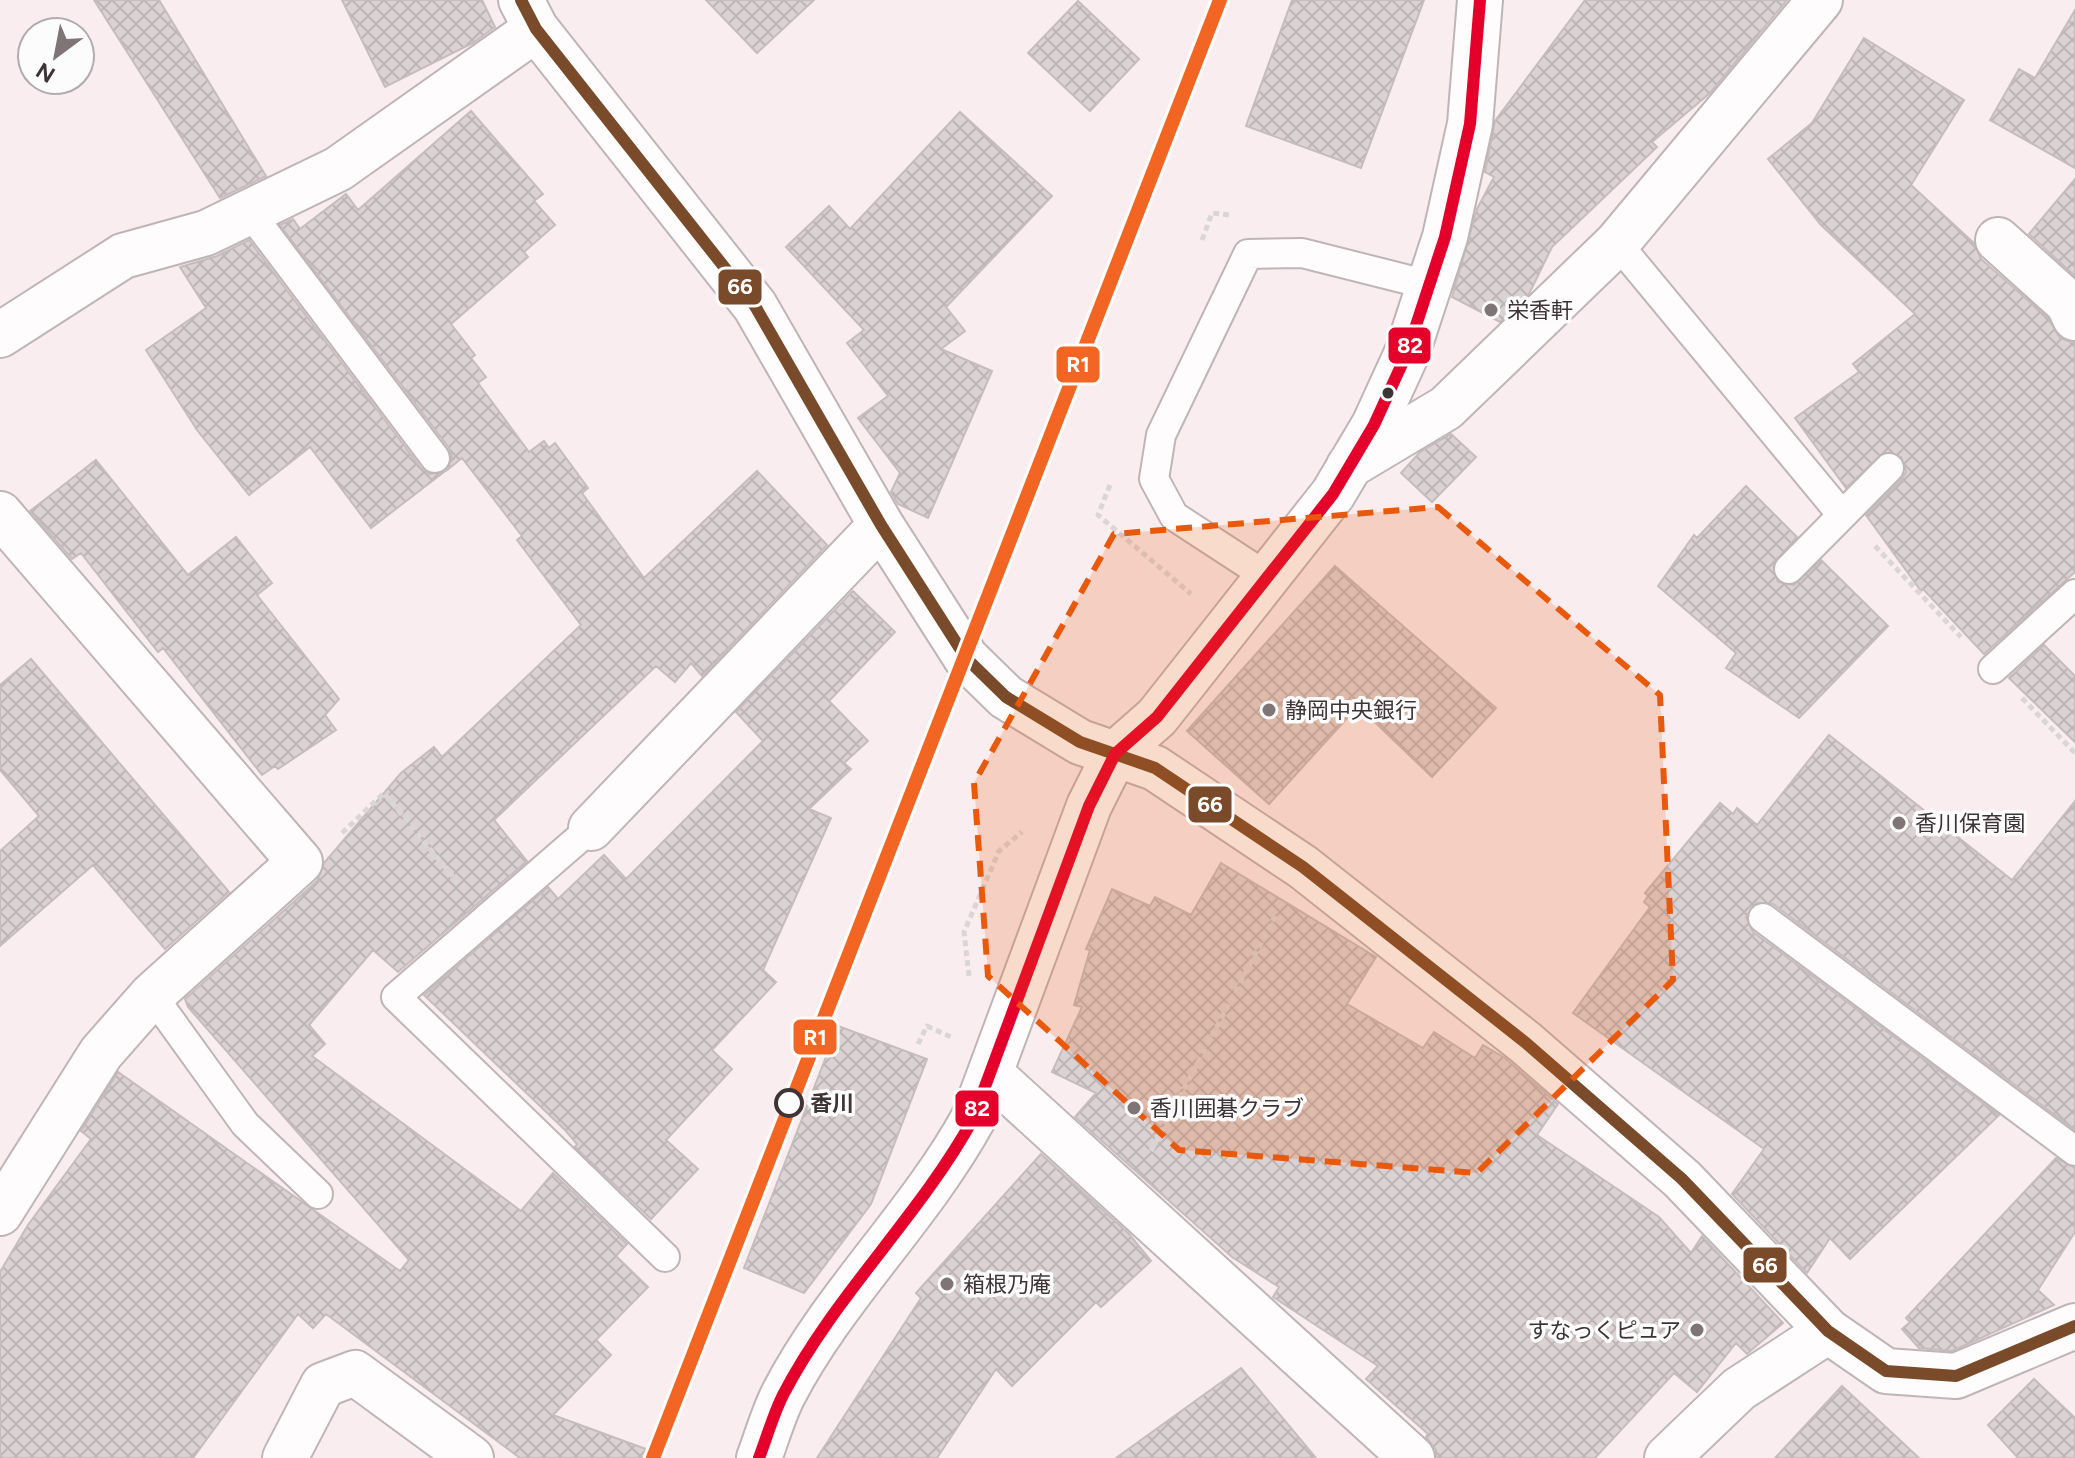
<svg xmlns="http://www.w3.org/2000/svg" width="2075" height="1458" font-family="Figtree,'Noto Sans JP',sans-serif">
  <style>
    .building { fill: url(#building-cross-hatch); stroke: #c6bcbe; stroke-width: 2 }
    .lines { fill: none; stroke-linecap: round; stroke-linejoin: round }
    .service-casing { stroke: #bfb5b7; stroke-width: 32 }
    .minor-casing { stroke: #bfb5b7; stroke-width: 48 }
    .tertiary-casing { stroke: #bfb5b7; stroke-width: 48 }
    .path { stroke: #dad6d7; stroke-width: 5; stroke-dasharray: 6 4; stroke-linecap: butt }
    .service { stroke: #fefcfd; stroke-width: 28 }
    .minor { stroke: #fefcfd; stroke-width: 44 }
    .tertiary { stroke: #fefcfd; stroke-width: 44 }
    .bus-1-casing { stroke: #fcfcfc; stroke-width: 18 }
    .bus-2-casing { stroke: #fcfcfc; stroke-width: 18 }
    .bus-1 { stroke: #7a4b2a; stroke-width: 12 }
    .bus-2 { stroke: #e4002b; stroke-width: 12 }
    .rail-1-casing { stroke: #fcfcfc; stroke-width: 20 }
    .rail-1 { stroke: #f26522; stroke-width: 14 }
    .marked { fill: #e8590c; fill-opacity: 0.2; stroke: #e8590c; stroke-width: 6; stroke-dasharray: 16 10; stroke-linejoin: round }
    .poi-dot { fill: #7f7577; stroke: #fcfcfc; stroke-width: 3 }
    .bus-dot { fill: #3e3436; stroke: #fcfcfc; stroke-width: 3 }
    .stop-dot { fill: #fcfcfc; stroke: #3e3436; stroke-width: 4 }
    .labels { text-anchor: middle; dominant-baseline: central; stroke-width: 7; stroke-linejoin: round; paint-order: stroke }
    .poi-label { font-size: 22px; fill: #3e3436; stroke: #fcfcfc; text-anchor: start }
    .stop-label { font-size: 22px; font-weight: bold; fill: #3e3436; stroke: #fcfcfc; text-anchor: start }
    .line-badge { stroke: #fcfcfc; stroke-width: 3 }
    .badge-label { font-size: 22px; text-anchor: middle; font-weight: bold; fill: #fff }
  </style>
  <defs>
    <pattern id="building-cross-hatch" width="8" height="8" patternUnits="userSpaceOnUse" patternTransform="scale(2)"><rect width="8" height="8" fill="#dcd2d4"/><path d="M0 0l8 8M0 8l8-8" fill="none" stroke="#beb5b7"/></pattern>
  </defs>
  <rect width="100%" height="100%" fill="#f9edf0"/>
  <!-- building -->
  <path class="building" d="M 94,0 L 159,0 L 266,176 L 220,198 Z
    M 342,0 L 482,0 L 495,27 L 473,43 L 385,87 Z
    M 706,0 L 814,0 L 757,53 Z
    M 1292,0 L 1424,0 L 1361,168 L 1246,126 Z
    M 1585,0 L 1787,0 L 1710,93 L 1652,142 L 1657,147 L 1552,247 L 1529,294 L 1500,322 L 1452,297 L 1477,209 L 1494,177 L 1485,172 L 1495,121 Z
    M 1078,1 L 1139,59 L 1090,111 L 1028,53 Z
    M 2075,10 L 2075,168 L 1990,120 L 2019,69 L 2035,78 Z
    M 1864,38 L 1964,100 L 1911,185 L 1974,243 L 1981,259 L 2048,318 L 2060,338 L 2075,343 L 2075,572 L 1984,654 L 1923,589 L 1921,591 L 1866,515 L 1902,479 L 1906,472 L 1901,457 L 1884,452 L 1846,488 L 1795,418 L 1859,372 L 1853,364 L 1915,314 L 1821,225 L 1768,159 L 1812,123 Z
    M 471,111 L 543,194 L 534,201 L 555,225 L 524,252 L 528,257 L 451,324 L 475,355 L 471,358 L 486,377 L 478,383 L 529,452 L 544,441 L 549,448 L 555,443 L 588,488 L 582,493 L 644,578 L 757,471 L 827,545 L 702,676 L 691,663 L 675,682 L 656,666 L 494,820 L 527,861 L 398,972 L 373,950 L 309,1025 L 325,1044 L 312,1056 L 521,1211 L 553,1173 L 627,1244 L 616,1256 L 648,1287 L 596,1340 L 611,1355 L 553,1415 L 654,1452 L 653,1458 L 520,1458 L 326,1314 L 313,1328 L 298,1314 L 193,1458 L 0,1458 L 0,1272 L 28,1225 L 91,1139 L 81,1131 L 118,1072 L 400,1271 L 409,1260 L 188,1007 L 185,999 L 317,881 L 324,863 L 401,773 L 434,747 L 442,757 L 581,625 L 517,540 L 522,536 L 462,458 L 446,471 L 452,457 L 449,448 L 280,225 L 293,219 L 300,229 L 346,194 L 358,210 Z
    M 960,112 L 1052,196 L 946,307 L 965,331 L 941,349 L 992,371 L 928,518 L 898,504 L 891,492 L 900,473 L 858,418 L 888,396 L 847,343 L 864,330 L 786,247 L 829,206 L 850,229 Z
    M 2075,179 L 2075,276 L 2029,234 Z
    M 249,240 L 421,468 L 429,474 L 444,472 L 371,528 L 310,447 L 249,495 L 197,430 L 146,350 L 206,308 L 180,267 L 217,256 Z
    M 1451,434 L 1476,457 L 1432,502 L 1401,473 L 1420,452 Z
    M 96,460 L 188,575 L 236,537 L 272,583 L 257,595 L 339,699 L 325,715 L 336,730 L 278,769 L 275,766 L 262,775 L 163,648 L 158,652 L 81,553 L 72,559 L 30,511 Z
    M 1746,486 L 1797,537 L 1773,564 L 1778,582 L 1794,585 L 1821,560 L 1888,626 L 1799,718 L 1726,668 L 1736,653 L 1658,586 L 1694,535 L 1697,538 Z
    M 1335,566 L 1496,708 L 1432,777 L 1358,706 L 1269,804 L 1187,731 Z
    M 853,591 L 895,632 L 829,701 L 868,741 L 844,763 L 851,769 L 809,809 L 831,818 L 763,970 L 776,982 L 712,1050 L 732,1069 L 666,1140 L 698,1169 L 651,1219 L 575,1147 L 577,1144 L 565,1130 L 424,995 L 548,887 L 558,899 L 604,855 L 626,879 L 763,741 L 736,712 Z
    M 2044,645 L 2075,676 L 2075,742 L 2009,678 Z
    M 31,659 L 229,892 L 165,949 L 93,865 L 0,946 L 0,851 L 39,816 L 0,770 L 0,685 Z
    M 1829,735 L 2012,880 L 2075,801 L 2075,1130 L 1773,904 L 1756,903 L 1746,917 L 1753,932 L 1999,1115 L 1850,1259 L 1830,1238 L 1807,1273 L 1732,1194 L 1764,1149 L 1573,1013 L 1650,907 L 1644,902 L 1648,896 L 1645,893 L 1720,803 L 1733,814 L 1737,808 L 1757,825 Z
    M 1221,863 L 1376,957 L 1347,1004 L 1423,1048 L 1434,1032 L 1475,1058 L 1483,1045 L 1505,1058 L 1558,1104 L 1537,1135 L 1659,1217 L 1691,1253 L 1702,1236 L 1783,1323 L 1747,1354 L 1736,1343 L 1697,1392 L 1674,1373 L 1595,1458 L 1436,1458 L 1436,1450 L 1426,1437 L 1428,1434 L 1366,1379 L 1378,1366 L 1273,1297 L 1279,1287 L 1232,1257 L 1075,1117 L 1096,1093 L 1052,1072 L 1082,1007 L 1074,1005 L 1090,950 L 1086,949 L 1112,889 L 1150,906 L 1155,897 L 1191,915 Z
    M 838,1026 L 927,1059 L 871,1204 L 804,1293 L 744,1268 Z
    M 1041,1154 L 1129,1234 L 1151,1261 L 1101,1307 L 1096,1302 L 1012,1386 L 996,1369 L 937,1458 L 817,1458 L 921,1298 L 916,1293 Z
    M 2056,1158 L 2075,1168 L 2075,1232 L 2038,1290 L 2054,1305 L 1952,1351 L 1919,1348 L 1902,1329 L 1910,1322 L 1906,1318 Z
    M 1241,1368 L 1316,1458 L 1116,1458 Z
    M 2034,1379 L 2075,1418 L 2075,1458 L 2018,1458 L 1988,1425 Z
    M 1842,1386 L 1919,1458 L 1775,1458 Z"/>
  <g class="lines">
    <defs>
      <path id="service" d="M 251,214 L 435,458
        M 1617,243 L 1842,515
        M 1789,569 L 1889,468
        M 1266,576 L 1174,516 L 1154,479 L 1161,435 L 1248,254 L 1302,253 L 1429,285
        M 1993,669 L 2075,594
        M 591,828 L 396,997 L 665,1257
        M 1763,918 L 2075,1151
        M 152,995 L 245,1124 L 318,1194"/>
      <path id="minor" d="M 521,0 L 536,29 L 755,306 L 881,525 L 966,658 L 1006,697 L 1080,742 L 1155,768 L 1303,867 L 1526,1043 L 1682,1179 L 1828,1331 L 1886,1371 L 1956,1376 L 2075,1326
        M 1998,240 L 2068,303 L 2075,318
        M 0,335 L 123,256 L 206,233 L 338,169 L 536,29
        M 1349,466 L 1446,408 L 1617,243 L 1820,0
        M 0,514 L 300,862 L 152,995 L 101,1053 L 0,1213
        M 591,828 L 881,525
        M 992,1075 L 1412,1458
        M 285,1458 L 323,1385 L 355,1373 L 471,1458
        M 1667,1458 L 1739,1389 L 1828,1331"/>
      <path id="tertiary" d="M 759,1458 C 767,1437 773,1415 783,1395 C 834,1296 919,1217 973,1119 L 1089,806 L 1115,754 L 1157,717 L 1333,494 L 1374,425 L 1407,353 L 1445,237 L 1470,124 L 1480,0"/>
    </defs>
    <!-- service casing -->
    <use href="#service" class="service-casing"/>
    <!-- minor casing -->
    <use href="#minor" class="minor-casing"/>
    <!-- tertiary casing -->
    <use href="#tertiary" class="tertiary-casing"/>
    <!-- path -->
    <path class="path" d="M 1202,240 L 1212,213 L 1229,215
      M 1110,485 L 1098,515 L 1191,594
      M 1875,546 L 1961,637
      M 2022,698 L 2075,753
      M 342,833 L 384,793 L 458,883
      M 969,976 L 964,932 L 999,851 L 1022,832
      M 918,1044 L 927,1026 L 951,1037
      M 1151,1151 L 1277,913"/>
    <!-- service -->
    <use href="#service" class="service"/>
    <!-- minor -->
    <use href="#minor" class="minor"/>
    <!-- tertiary -->
    <use href="#tertiary" class="tertiary"/>
    <defs>
      <path id="bus-1" d="M 521,0 L 536,29 L 755,306 L 881,525 L 966,658 L 1006,697 L 1080,742 L 1155,768 L 1303,867 L 1526,1043 L 1682,1179 L 1828,1331 L 1886,1371 L 1956,1376 L 2075,1326"/>
      <path id="bus-2" d="M 759,1458 C 767,1437 773,1415 783,1395 C 834,1296 919,1217 973,1119 L 1089,806 L 1115,754 L 1157,717 L 1333,494 L 1374,425 L 1407,353 L 1445,237 L 1470,124 L 1480,0"/>
    </defs>
    <!-- bus-1 casing -->
    <use href="#bus-1" class="bus-1-casing"/>
    <!-- bus-2 casing -->
    <use href="#bus-2" class="bus-2-casing"/>
    <!-- bus-1 -->
    <use href="#bus-1" class="bus-1"/>
    <!-- bus-2 -->
    <use href="#bus-2" class="bus-2"/>
    <defs>
      <path id="rail-1" d="M 653,1458 C 838,970 1032,486 1220,0"/>
    </defs>
    <!-- rail-1 casing -->
    <use href="#rail-1" class="rail-1-casing"/>
    <!-- rail-1 -->
    <use href="#rail-1" class="rail-1"/>
  </g>
  <!-- marked area -->
  <path class="marked" d="M 1438,507 L 1660,695 L 1673,980 L 1477,1173 L 1179,1150 L 988,976 L 974,783 L 1114,534 Z"/>
  <!-- markers -->
  <g class="poi-dot">
    <circle cx="1491" cy="310" r="8"/>
    <circle cx="1269" cy="710" r="8"/>
    <circle cx="1899" cy="823" r="8"/>
    <circle cx="1134" cy="1108" r="8"/>
    <circle cx="947" cy="1284" r="8"/>
    <circle cx="1697" cy="1330" r="8"/>
  </g>
  <circle class="bus-dot" cx="1388" cy="393" r="7"/>
  <circle class="stop-dot" cx="789" cy="1103" r="13"/>
  <g class="labels">
    <!-- poi labels -->
    <g class="poi-label">
      <text x="1507" y="310">栄香軒</text>
      <text x="1285" y="710">静岡中央銀行</text>
      <text x="1915" y="823">香川保育園</text>
      <text x="1150" y="1108">香川囲碁クラブ</text>
      <text x="963" y="1284">箱根乃庵</text>
      <text x="1681" y="1330" text-anchor="end">すなっくピュア</text>
    </g>
    <!-- stop labels -->
    <g class="stop-label">
      <text x="810" y="1103">香川</text>
    </g>
  </g>
  <g class="line-badge">
    <rect x="717" y="268" width="46" height="38" rx="8" fill="#7a4b2a"/>
    <rect x="1387" y="326" width="45" height="39" rx="8" fill="#e4002b"/>
    <rect x="1055" y="345" width="46" height="39" rx="8" fill="#f26522"/>
    <rect x="1187" y="785" width="46" height="39" rx="8" fill="#7a4b2a"/>
    <rect x="792" y="1018" width="46" height="38" rx="8" fill="#f26522"/>
    <rect x="954" y="1089" width="46" height="39" rx="8" fill="#e4002b"/>
    <rect x="1742" y="1246" width="46" height="38" rx="8" fill="#7a4b2a"/>
  </g>
  <g class="badge-label">
    <text x="740" y="294">66</text>
    <text x="1410" y="353">82</text>
    <text x="1078" y="372">R1</text>
    <text x="1210" y="812">66</text>
    <text x="815" y="1045">R1</text>
    <text x="977" y="1116">82</text>
    <text x="1765" y="1273">66</text>
  </g>
  <!-- north arrow -->
  <g transform="translate(56 56) rotate(212)"><circle r="38" fill="#fcfcfc" stroke="#b0acad" stroke-width="2"/>
  <path d="M0-6L14 30L0 20L-14 30Z" fill="#7f7577"/>
  <text y="-12" font-size="22" font-weight="bold" text-anchor="middle" fill="#3e3436">N</text>
  </g>
</svg>
